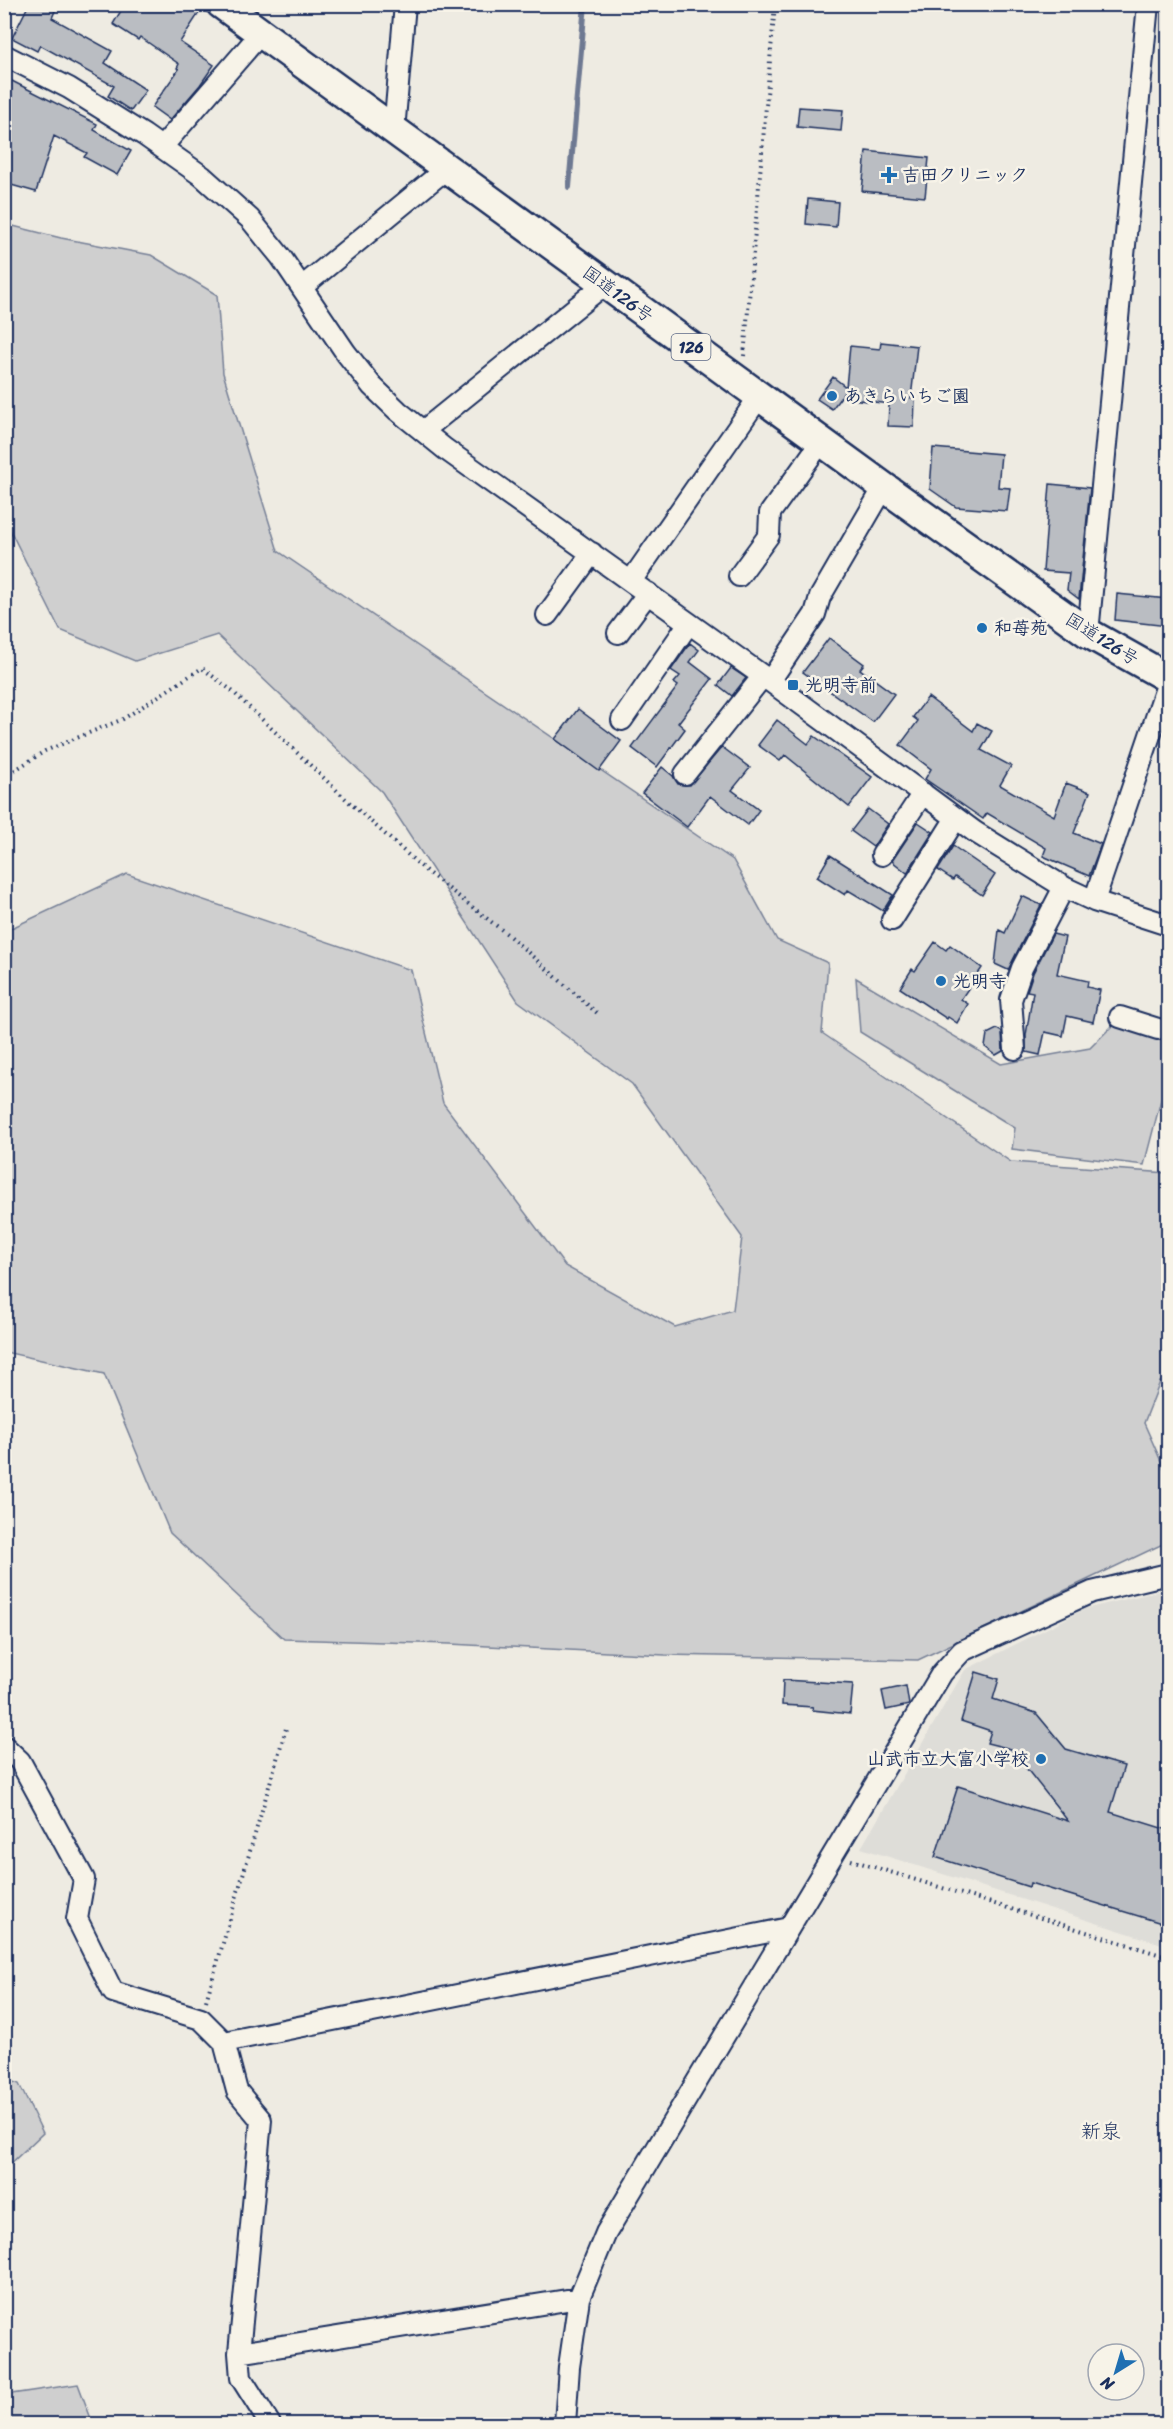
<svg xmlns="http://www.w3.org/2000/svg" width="1173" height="2429" font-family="Sriracha,'Klee One',sans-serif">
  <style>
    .built { fill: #deddd8 }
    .green { fill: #cfcfcf; stroke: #757f96; stroke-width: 1.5 }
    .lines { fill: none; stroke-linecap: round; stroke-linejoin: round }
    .stream { stroke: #6e7992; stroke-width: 6 }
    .building { fill: #babdc2; stroke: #1b2f5e; stroke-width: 1.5 }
    .minor-casing { stroke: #1b2f5e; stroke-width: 24 }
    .highway-casing { stroke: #1b2f5e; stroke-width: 33 }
    .path { stroke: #1b2f5e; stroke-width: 4; stroke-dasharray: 1.5 4.5; stroke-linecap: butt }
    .minor { stroke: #f7f3e8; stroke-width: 20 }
    .highway { stroke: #f7f3e8; stroke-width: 28 }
    .poi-dot { fill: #1f6fb2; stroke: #f7f3e8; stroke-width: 2 }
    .labels { text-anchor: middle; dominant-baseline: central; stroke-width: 5; stroke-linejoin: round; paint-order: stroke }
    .shield { fill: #f7f3e8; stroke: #5d6a87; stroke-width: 1.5 }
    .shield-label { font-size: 16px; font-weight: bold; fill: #1b2f5e }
    .poi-label { font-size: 18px; font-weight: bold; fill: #1b2f5e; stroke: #f7f3e8; text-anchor: start }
    .street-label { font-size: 18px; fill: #1b2f5e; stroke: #f7f3e8 }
    .neighbourhood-label { font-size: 20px; fill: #1b2f5e; stroke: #f7f3e8 }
  </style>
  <rect width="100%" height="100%" fill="#eeebe2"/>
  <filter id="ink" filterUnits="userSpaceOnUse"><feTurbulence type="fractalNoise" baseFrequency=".0167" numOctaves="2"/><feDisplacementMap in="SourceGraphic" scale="12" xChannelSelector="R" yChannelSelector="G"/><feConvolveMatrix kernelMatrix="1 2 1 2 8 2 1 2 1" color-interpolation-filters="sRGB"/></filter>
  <g filter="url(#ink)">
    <!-- built -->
    <path class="built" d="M 1168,1589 L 1168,1946 L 861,1848 L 965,1670 L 1085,1609 Z"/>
    <!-- green -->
    <path class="green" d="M 5,224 L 61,238 L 151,255 L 217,295 L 223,373 L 278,551 L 733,860 L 777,940 L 828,963 L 822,1033 L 1011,1162 L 1168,1173 L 1168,1376 L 1160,1382 L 1144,1423 L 1168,1477 L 1168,1531 L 1165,1543 L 918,1660 L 665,1655 L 450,1644 L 284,1639 L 170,1533 L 104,1374 L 5,1352 L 5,931 L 127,874 L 411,970 L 443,1103 L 565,1266 L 675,1327 L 733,1310 L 742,1237 L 632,1084 L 518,1001 L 382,792 L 217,635 L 135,661 L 60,630 L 5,520 Z
      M 856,978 L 1001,1064 L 1090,1048 L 1114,1024 L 1168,1040 L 1168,1073 L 1144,1165 L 1012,1149 L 1015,1128 L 860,1032 Z
      M 5,2079 L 19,2084 L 43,2133 L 5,2169 Z
      M 78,2384 L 93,2424 L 5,2424 L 5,2395 Z"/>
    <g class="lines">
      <!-- stream -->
      <path class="stream" d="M 569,187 L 585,4"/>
    </g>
    <!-- building -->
    <path class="building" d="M 29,4 L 58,4 L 52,18 L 112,51 L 105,63 L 146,90 L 131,111 L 108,96 L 114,86 L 40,45 L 37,51 L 12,38 Z
      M 125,4 L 187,4 L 199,13 L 180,42 L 214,65 L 200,85 L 170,120 L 152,107 L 179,69 L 177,68 L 179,64 L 140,37 L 138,40 L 113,24 Z
      M 4,77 L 97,124 L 94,130 L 131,151 L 117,175 L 84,157 L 87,153 L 54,136 L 36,192 L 4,183 Z
      M 799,107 L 843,110 L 841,131 L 797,127 Z
      M 866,151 L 929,158 L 925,197 L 862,191 Z
      M 808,199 L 838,202 L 836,227 L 806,224 Z
      M 881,342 L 917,346 L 911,398 L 915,398 L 914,427 L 888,426 L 889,404 L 845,398 L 846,390 L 832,409 L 817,399 L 833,377 L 846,387 L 850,346 L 880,349 Z
      M 933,448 L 1001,454 L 998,487 L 1010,488 L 1007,511 L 956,507 L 930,489 Z
      M 1050,484 L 1090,488 L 1079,599 L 1067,590 L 1069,573 L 1043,571 Z
      M 1117,594 L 1168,599 L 1168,626 L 1115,620 Z
      M 829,638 L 864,664 L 860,669 L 894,694 L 873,722 L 803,672 Z
      M 690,643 L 699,650 L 690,662 L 712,679 L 678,723 L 685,729 L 657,767 L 632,748 L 678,686 L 674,683 L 680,676 L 671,670 Z
      M 731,668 L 746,678 L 732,696 L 718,685 Z
      M 928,697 L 973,731 L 977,723 L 992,731 L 981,750 L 1011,766 L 1000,785 L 1054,816 L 1066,783 L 1090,792 L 1074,833 L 1101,844 L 1089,876 L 1043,856 L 1046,848 L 987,813 L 983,819 L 925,779 L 931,769 L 900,745 L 918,721 L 913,717 Z
      M 578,709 L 621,741 L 599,771 L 555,739 Z
      M 777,720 L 808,744 L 814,736 L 872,777 L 849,807 L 785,755 L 780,761 L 758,745 Z
      M 722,747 L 750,768 L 732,790 L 759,810 L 748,825 L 710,796 L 687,827 L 642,793 L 662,767 L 673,776 L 678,784 L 690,785 Z
      M 868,809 L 888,824 L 873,847 L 851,831 Z
      M 918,822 L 933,832 L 907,873 L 892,861 Z
      M 953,846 L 995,875 L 982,895 L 955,877 L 953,880 L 938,870 Z
      M 830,855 L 893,895 L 883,911 L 848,890 L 845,895 L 817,877 Z
      M 1022,896 L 1041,905 L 1008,970 L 995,964 L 999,930 L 1005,933 Z
      M 1053,934 L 1065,937 L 1057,974 L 1088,981 L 1087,987 L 1100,990 L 1093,1022 L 1067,1016 L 1063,1036 L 1045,1032 L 1040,1055 L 1026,1052 L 1026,1035 L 1033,992 L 1027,991 L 1033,973 Z
      M 935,942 L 946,950 L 950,945 L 982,968 L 961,999 L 968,1004 L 957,1023 L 948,1017 L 947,1019 L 900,988 L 912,969 L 915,971 Z
      M 997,1029 L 1002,1032 L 1003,1051 L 996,1055 L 985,1047 L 987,1034 Z
      M 976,1672 L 999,1679 L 993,1699 L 1036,1713 L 1066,1749 L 1124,1766 L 1110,1812 L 1168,1830 L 1168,1925 L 1030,1883 L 1029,1887 L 935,1857 L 958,1786 L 1068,1821 L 1011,1749 L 987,1743 L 991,1731 L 961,1721 Z
      M 783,1680 L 853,1684 L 850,1714 L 812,1710 L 813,1707 L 782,1705 Z
      M 906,1686 L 909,1705 L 886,1710 L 882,1691 Z"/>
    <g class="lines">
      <defs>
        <path id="minor" d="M 4,55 L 69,88 L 144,135 L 202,176 L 250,219 L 281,257 L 346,353 L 372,386 L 398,411 L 445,449 L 763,676 L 975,832 L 1064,887 L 1094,901 L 1168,925
          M 394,131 L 405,4
          M 162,147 L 261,33
          M 302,287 L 446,169
          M 423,431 L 605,284
          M 739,576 L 769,535 L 770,513 L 821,442
          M 631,581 L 759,397
          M 547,615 L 592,553
          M 618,633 L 648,593
          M 1088,633 L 1148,4
          M 770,681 L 815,614 L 820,597 L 884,487
          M 622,720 L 689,623
          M 685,774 L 763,676
          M 882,855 L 923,793
          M 1094,901 L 1168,682
          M 892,920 L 956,818
          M 1120,1017 L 1158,1029
          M 1015,1049 L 1011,1000 L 1022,968 L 1064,887
          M 4,1746 L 20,1761 L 84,1879 L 77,1919 L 113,1992 L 201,2019 L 224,2042 L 237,2091 L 261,2120 L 239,2353 L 241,2378 L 270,2424
          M 224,2042 L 789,1928
          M 239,2353 L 579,2298
          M 565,2424 L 569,2367 L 579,2298 L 606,2233 L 942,1673 L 962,1651 L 1092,1592 L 1168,1574"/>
        <path id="highway" d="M 221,4 L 884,487 L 1088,633 L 1168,678"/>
      </defs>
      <!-- minor casing -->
      <use href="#minor" class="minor-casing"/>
      <!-- highway casing -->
      <use href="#highway" class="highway-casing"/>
      <!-- path -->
      <path class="path" d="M 744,356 L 775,4
        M 4,777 L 45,751 L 123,719 L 202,668 L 231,690 L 348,801 L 426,871 L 507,934 L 597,1013
        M 851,1860 L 1168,1957
        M 206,2001 L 287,1725"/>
      <!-- minor -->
      <use href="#minor" class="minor"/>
      <!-- highway -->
      <use href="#highway" class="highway"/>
    </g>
  </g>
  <!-- markers -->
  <g class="poi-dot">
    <path d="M886 166h6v6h6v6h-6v6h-6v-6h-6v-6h6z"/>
    <circle cx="832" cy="396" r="6"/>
    <circle cx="982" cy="628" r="6"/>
    <rect x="787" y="679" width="12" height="12" rx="3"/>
    <circle cx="941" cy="981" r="6"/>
    <circle cx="1041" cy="1759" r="6"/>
  </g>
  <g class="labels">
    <!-- shield labels -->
    <rect class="shield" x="671.5" y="334" width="39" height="26" rx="4.5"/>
    <g class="shield-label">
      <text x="691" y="347">126</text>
    </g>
    <!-- poi labels -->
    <g class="poi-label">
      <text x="902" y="175">吉田クリニック</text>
      <text x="844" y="396">あきらいちご園</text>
      <text x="994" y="628">和苺苑</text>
      <text x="805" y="685">光明寺前</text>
      <text x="953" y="981">光明寺</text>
      <text x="1029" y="1759" text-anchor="end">山武市立大富小学校</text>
    </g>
    <!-- street labels -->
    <g class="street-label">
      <text transform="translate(618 294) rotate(36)">国道126号</text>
      <text transform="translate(1102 639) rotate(32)">国道126号</text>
    </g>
    <!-- neighbourhood labels -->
    <g class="neighbourhood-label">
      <text x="1101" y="2131">新泉</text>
    </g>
  </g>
  <!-- margin -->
  <rect width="1173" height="2429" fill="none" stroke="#f7f3e8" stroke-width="24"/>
  <rect x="12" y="12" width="1149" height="2405" fill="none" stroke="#1b2f5e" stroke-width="2" filter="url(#ink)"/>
  <!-- north arrow -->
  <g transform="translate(1116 2372) rotate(217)"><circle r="28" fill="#f7f3e8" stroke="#9fa5b1" stroke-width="1.5"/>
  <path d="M0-4.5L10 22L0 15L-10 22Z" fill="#1f6fb2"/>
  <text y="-9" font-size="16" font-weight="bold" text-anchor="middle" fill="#1b2f5e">N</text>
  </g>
</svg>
